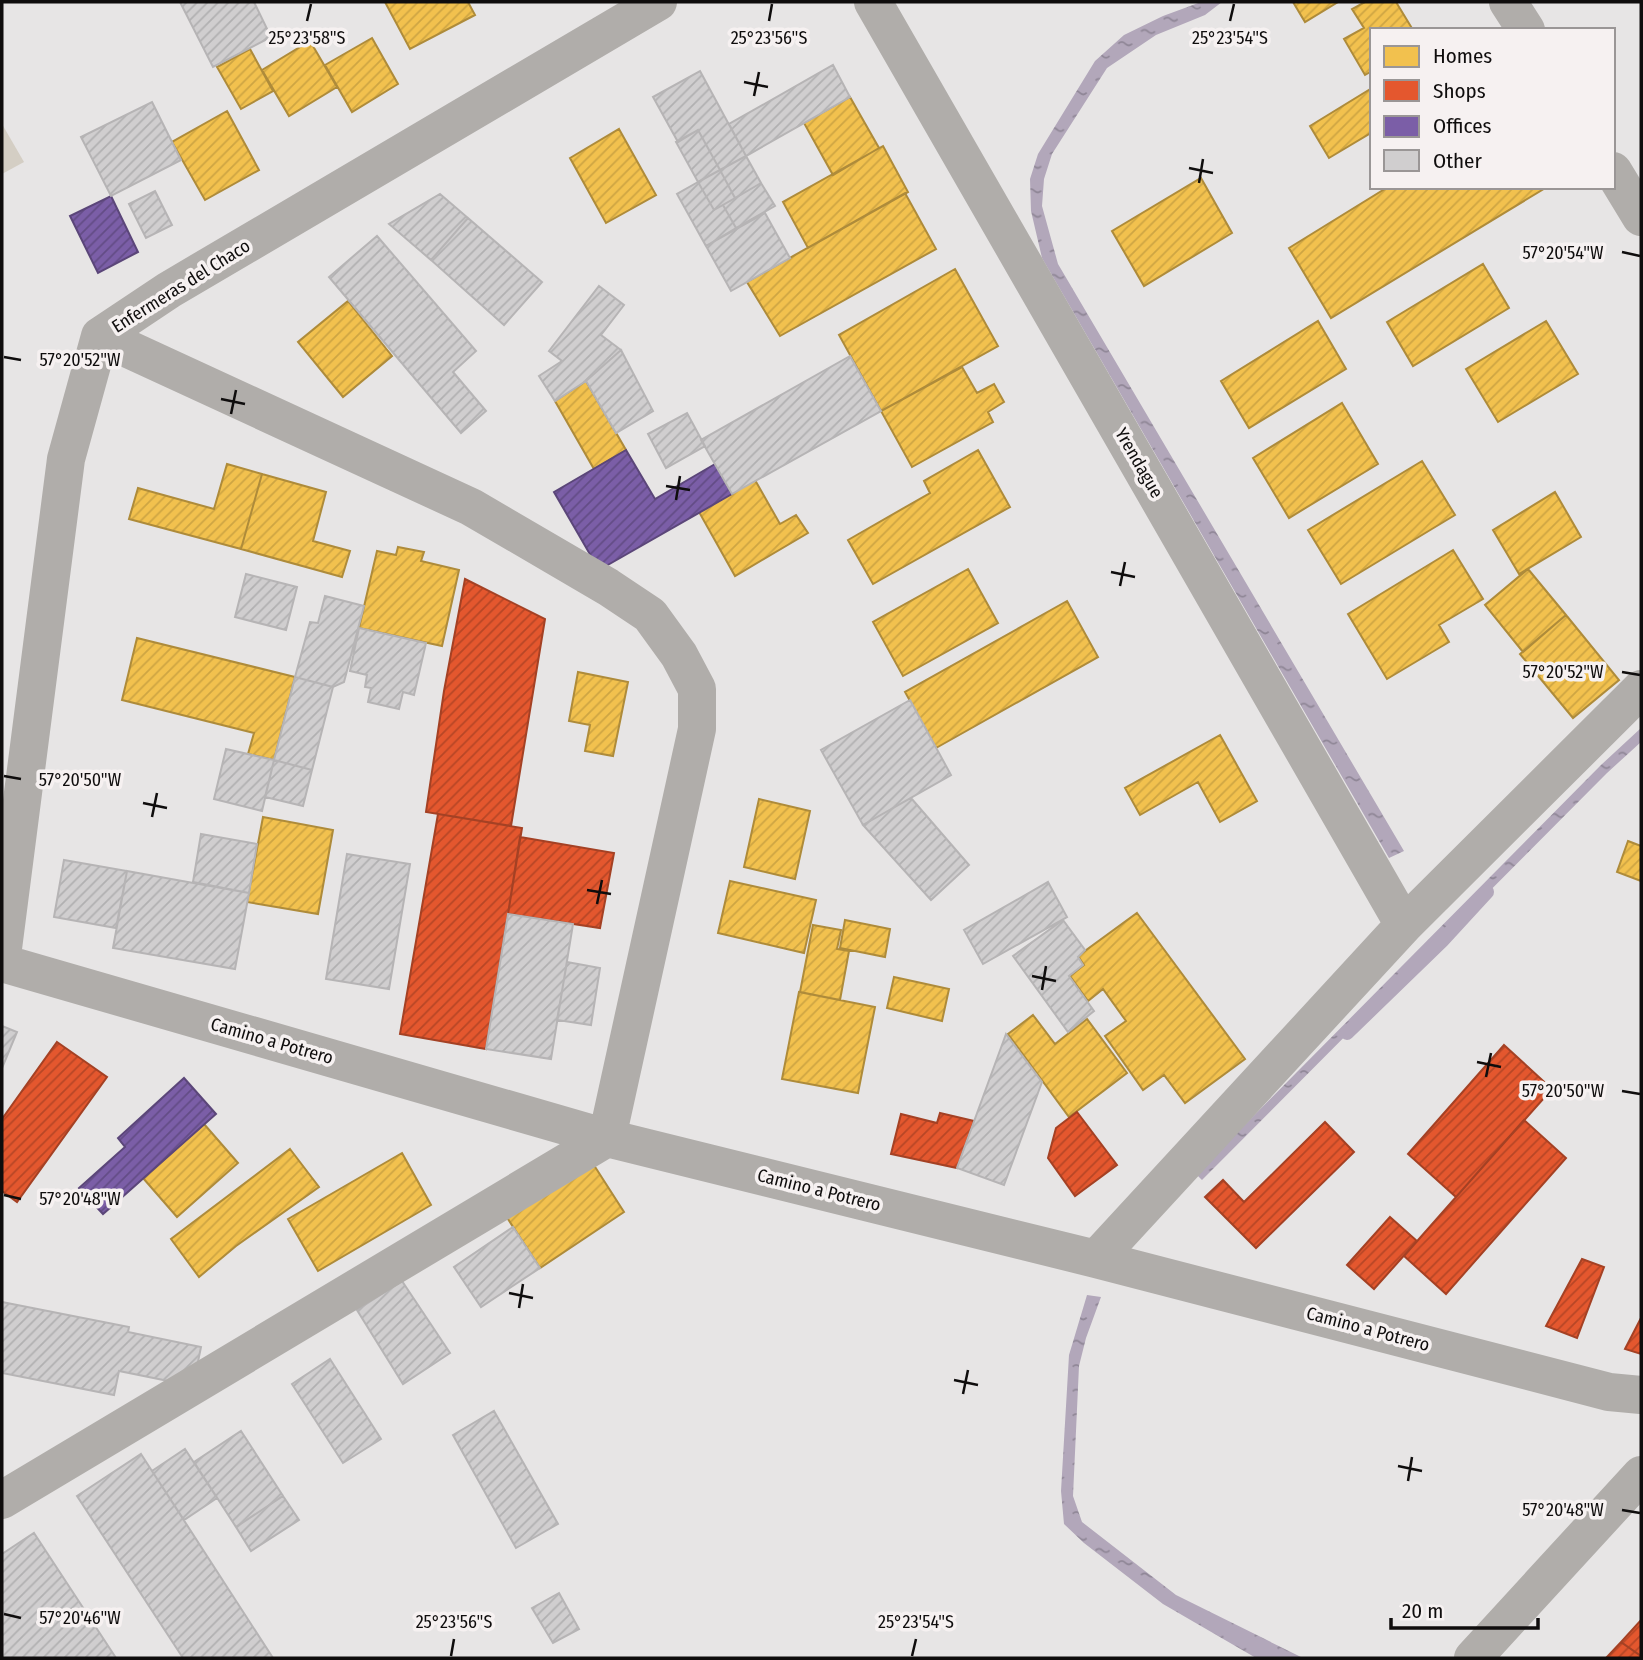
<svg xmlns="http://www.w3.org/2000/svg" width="1643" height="1660" font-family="'Fira Sans Condensed',sans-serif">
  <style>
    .pitch { fill: #d4cec4 }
    .water { fill: url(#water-ripples) }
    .homes { fill: url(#homes-hatch); stroke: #ae8b3a; stroke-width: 2 }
    .shops { fill: url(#shops-hatch); stroke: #a44124; stroke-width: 2 }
    .offices { fill: url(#offices-hatch); stroke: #5b4679; stroke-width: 2 }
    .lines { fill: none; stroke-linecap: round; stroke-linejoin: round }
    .stream { stroke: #b2a7ba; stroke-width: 14 }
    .building { fill: url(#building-hatch); stroke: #b6b4b5; stroke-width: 2 }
    .minor { stroke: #b0adaa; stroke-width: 38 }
    .ticks { fill: none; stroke: #0f0d0d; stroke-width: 2.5 }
    .labels { text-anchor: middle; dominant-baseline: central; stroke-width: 7; stroke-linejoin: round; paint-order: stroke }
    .street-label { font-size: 18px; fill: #0f0d0d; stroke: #f6f1f1 }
    .ticks-label { font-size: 18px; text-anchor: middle; fill: #0f0d0d; stroke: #f6f1f1; stroke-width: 7; stroke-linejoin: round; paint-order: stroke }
  </style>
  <defs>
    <pattern id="water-ripples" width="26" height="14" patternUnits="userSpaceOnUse" patternTransform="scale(1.75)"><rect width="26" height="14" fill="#b2a7ba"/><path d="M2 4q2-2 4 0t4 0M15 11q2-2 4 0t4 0" fill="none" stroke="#8f8696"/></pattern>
    <pattern id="homes-hatch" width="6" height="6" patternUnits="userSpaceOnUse" patternTransform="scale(1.75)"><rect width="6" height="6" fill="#f2c14e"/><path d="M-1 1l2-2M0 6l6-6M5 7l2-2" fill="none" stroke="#cea543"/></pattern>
    <pattern id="shops-hatch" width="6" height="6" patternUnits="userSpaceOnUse" patternTransform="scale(1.75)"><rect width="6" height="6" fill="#e4572e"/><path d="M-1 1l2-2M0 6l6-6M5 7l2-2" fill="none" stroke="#b74626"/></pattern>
    <pattern id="offices-hatch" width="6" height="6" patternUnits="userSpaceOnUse" patternTransform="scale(1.75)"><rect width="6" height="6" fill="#7b5ea7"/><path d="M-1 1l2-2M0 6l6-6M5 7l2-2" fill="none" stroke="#634c86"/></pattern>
    <pattern id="building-hatch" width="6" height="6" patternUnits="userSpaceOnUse" patternTransform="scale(1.75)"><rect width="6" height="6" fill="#d0cecf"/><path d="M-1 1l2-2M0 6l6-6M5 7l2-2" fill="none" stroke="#b1b0b1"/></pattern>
  </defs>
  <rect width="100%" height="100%" fill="#e7e5e5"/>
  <!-- pitch -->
  <path class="pitch" d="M 2,124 L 24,162 L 2,174 Z"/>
  <!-- water -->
  <path class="water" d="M 1201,2 L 1222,2 L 1205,15 L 1156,35 L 1107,68 L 1052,154 L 1044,179 L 1042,206 L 1058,264 L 1404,851 L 1389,858 L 1042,258 L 1031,211 L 1030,179 L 1038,154 L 1095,61 L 1124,35 L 1163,16 Z
    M 1641,728 L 1641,742 L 1607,773 L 1202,1180 L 1196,1174 L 1601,765 Z
    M 1087,1295 L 1101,1297 L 1086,1338 L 1079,1366 L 1073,1496 L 1082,1522 L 1176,1595 L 1303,1658 L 1256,1658 L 1163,1604 L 1084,1543 L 1064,1524 L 1061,1491 L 1069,1355 Z"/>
  <!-- homes -->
  <path class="homes" d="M 385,2 L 468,2 L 475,15 L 410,49 Z
    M 1293,2 L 1338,2 L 1305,22 Z
    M 1365,2 L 1396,2 L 1413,30 L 1372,30 L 1372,71 L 1365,75 L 1344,39 L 1364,28 L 1352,9 Z
    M 372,38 L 398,84 L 352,112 L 325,65 Z
    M 310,41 L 337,87 L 289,116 L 262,70 Z
    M 250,49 L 273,91 L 241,109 L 217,67 Z
    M 1372,88 L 1372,135 L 1371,133 L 1329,158 L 1310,126 Z
    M 850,97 L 879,148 L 833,175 L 804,123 Z
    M 227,111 L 259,170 L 205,200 L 172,142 Z
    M 619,129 L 656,195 L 606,223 L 570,158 Z
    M 883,146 L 908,192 L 808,248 L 783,202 Z
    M 1201,178 L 1232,233 L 1144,286 L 1112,231 Z
    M 1388,187 L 1547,187 L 1331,318 L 1289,248 Z
    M 905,193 L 936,249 L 780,336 L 747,282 Z
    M 1483,264 L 1509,308 L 1413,366 L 1387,322 Z
    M 955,269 L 998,346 L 881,411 L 839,335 Z
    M 348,301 L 392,356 L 343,397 L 298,342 Z
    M 1318,321 L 1346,369 L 1249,428 L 1221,381 Z
    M 1546,321 L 1578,374 L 1498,422 L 1466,369 Z
    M 962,367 L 977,393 L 994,384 L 1004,402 L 988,412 L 993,422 L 912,467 L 881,411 Z
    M 586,381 L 626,450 L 594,469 L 555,401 Z
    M 1342,403 L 1378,464 L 1289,518 L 1253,458 Z
    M 978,450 L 1010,507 L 873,584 L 848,540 L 930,493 L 924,481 Z
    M 1422,461 L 1455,515 L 1341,584 L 1308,530 Z
    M 227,464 L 262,474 L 241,549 L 129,519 L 138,488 L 214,509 Z
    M 262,474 L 326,492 L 313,541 L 350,551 L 342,577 L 241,549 Z
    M 755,480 L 780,524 L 796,515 L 808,533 L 735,576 L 699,512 Z
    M 1555,492 L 1581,537 L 1519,574 L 1493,530 Z
    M 398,547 L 424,552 L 421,561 L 459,570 L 442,646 L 359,628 L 377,551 L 396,555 Z
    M 1453,550 L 1483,599 L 1439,625 L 1449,642 L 1387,679 L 1348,614 Z
    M 968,569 L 998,623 L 903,676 L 873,622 Z
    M 1528,569 L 1566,615 L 1523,652 L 1485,605 Z
    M 1067,601 L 1098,657 L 936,748 L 905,692 Z
    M 1566,615 L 1619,680 L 1573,718 L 1520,654 Z
    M 137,638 L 295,677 L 274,760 L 248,754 L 254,733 L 122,700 Z
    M 578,672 L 628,682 L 613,756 L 585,751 L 590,725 L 569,721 Z
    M 1220,735 L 1257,801 L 1220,822 L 1198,782 L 1140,815 L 1125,788 Z
    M 759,799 L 810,811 L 795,879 L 744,867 Z
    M 263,817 L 333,830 L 318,914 L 247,902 Z
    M 1628,841 L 1641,846 L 1641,881 L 1617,872 Z
    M 730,881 L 816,900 L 804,953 L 718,933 Z
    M 1137,913 L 1245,1059 L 1185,1103 L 1164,1075 L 1143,1090 L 1105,1036 L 1126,1021 L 1103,989 L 1088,1001 L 1070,976 L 1084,965 L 1078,956 Z
    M 845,920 L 890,929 L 885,957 L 840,948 Z
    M 813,925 L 841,930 L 837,949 L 849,951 L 840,1000 L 800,992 Z
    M 894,977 L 949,989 L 942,1021 L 887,1008 Z
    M 799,992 L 875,1007 L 858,1093 L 782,1079 Z
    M 1033,1015 L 1055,1044 L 1087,1019 L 1127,1073 L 1069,1117 L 1008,1034 Z
    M 204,1124 L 238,1163 L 177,1217 L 143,1178 Z
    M 290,1149 L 319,1187 L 236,1246 L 199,1277 L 171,1239 Z
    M 402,1153 L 431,1205 L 318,1271 L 288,1219 Z
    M 590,1159 L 624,1212 L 540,1268 L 506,1216 Z"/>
  <!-- shops -->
  <path class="shops" d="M 465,579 L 545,619 L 511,826 L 426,812 L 444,691 Z
    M 438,814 L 522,828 L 486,1049 L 400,1034 Z
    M 520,837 L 614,853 L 600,928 L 508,914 Z
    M 57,1042 L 107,1077 L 17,1202 L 2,1191 L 2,1119 Z
    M 1504,1045 L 1552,1089 L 1456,1197 L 1408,1154 Z
    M 1077,1112 L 1117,1165 L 1075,1196 L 1048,1158 L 1056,1128 Z
    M 940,1113 L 974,1121 L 957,1168 L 891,1154 L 901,1114 L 937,1123 Z
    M 1524,1120 L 1566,1158 L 1446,1294 L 1404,1256 Z
    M 1325,1122 L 1354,1152 L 1256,1248 L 1205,1197 L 1223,1180 L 1244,1202 Z
    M 1390,1217 L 1417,1241 L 1374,1289 L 1347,1265 Z
    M 1582,1259 L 1604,1267 L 1577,1338 L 1546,1326 Z
    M 1641,1318 L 1641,1354 L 1625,1349 Z
    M 1641,1620 L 1641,1656 L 1621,1642 Z
    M 1621,1642 L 1641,1656 L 1641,1658 L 1606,1658 Z"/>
  <!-- offices -->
  <path class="offices" d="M 111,196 L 138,252 L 98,273 L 70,216 Z
    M 626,450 L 655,499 L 715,464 L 732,494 L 599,570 L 554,492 Z
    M 184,1078 L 216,1114 L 103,1214 L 79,1188 L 125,1147 L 118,1138 Z"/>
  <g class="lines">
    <!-- stream -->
    <path class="stream" d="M 1442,941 L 1487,892
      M 1347,1033 L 1442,941 L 1443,936"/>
  </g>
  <!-- building -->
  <path class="building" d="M 180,2 L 254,2 L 271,37 L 213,67 Z
    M 833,65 L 850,97 L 746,156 L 729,124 Z
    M 700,71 L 746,156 L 720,170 L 698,130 L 678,142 L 653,97 Z
    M 152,102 L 181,160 L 111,196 L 81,137 Z
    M 698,130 L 720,170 L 698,182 L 676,142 Z
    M 746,156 L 761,183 L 735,198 L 720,170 Z
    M 720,170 L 735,198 L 714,210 L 698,182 Z
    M 698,182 L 714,210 L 723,205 L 736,228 L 706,246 L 677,194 Z
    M 761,183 L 775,206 L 736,228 L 723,205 Z
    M 155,191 L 172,225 L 146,238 L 129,204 Z
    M 440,194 L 468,218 L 431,260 L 389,224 Z
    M 765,213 L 790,258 L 731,291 L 706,246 Z
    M 468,218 L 542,282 L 504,325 L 431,260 Z
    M 377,236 L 476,351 L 453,372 L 486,411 L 461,433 L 329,277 Z
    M 599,286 L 624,305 L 601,335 L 621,350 L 586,381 L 555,401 L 539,376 L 562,361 L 549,351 Z
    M 621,350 L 653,411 L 616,433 L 586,381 Z
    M 850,356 L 881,411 L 732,494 L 701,440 Z
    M 687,413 L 705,446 L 666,468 L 648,434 Z
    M 246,574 L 297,587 L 286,630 L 235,617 Z
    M 325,596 L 364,606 L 344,682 L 333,687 L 295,677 L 310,622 L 318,623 Z
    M 359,628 L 426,643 L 414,695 L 403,692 L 399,709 L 368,702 L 371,688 L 365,687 L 367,675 L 350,671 Z
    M 295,677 L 333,687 L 312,770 L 274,760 Z
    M 910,700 L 951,775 L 863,825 L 821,750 Z
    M 226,749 L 274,760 L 262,811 L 214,799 Z
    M 274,760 L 312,770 L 303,806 L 265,797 Z
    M 911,798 L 969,865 L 931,900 L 863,825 Z
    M 201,834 L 257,844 L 249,893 L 193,882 Z
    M 347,854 L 410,864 L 389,989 L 326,979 Z
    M 64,860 L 127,871 L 116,928 L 54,917 Z
    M 127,871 L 249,893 L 235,969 L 113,948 Z
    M 1048,882 L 1067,917 L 983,964 L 964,930 Z
    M 508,914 L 573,924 L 551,1059 L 486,1049 Z
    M 1063,920 L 1085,950 L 1078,957 L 1083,965 L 1069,976 L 1094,1011 L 1068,1032 L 1013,956 Z
    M 567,962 L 600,968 L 591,1025 L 557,1020 Z
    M 2,1026 L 17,1032 L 2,1068 Z
    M 1006,1034 L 1042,1082 L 1004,1185 L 957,1168 Z
    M 513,1227 L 540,1268 L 481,1307 L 454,1267 Z
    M 402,1281 L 450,1353 L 403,1384 L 357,1310 Z
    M 2,1302 L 129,1327 L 128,1332 L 201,1347 L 193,1386 L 119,1371 L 114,1395 L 2,1373 Z
    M 330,1359 L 381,1439 L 343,1463 L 292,1384 Z
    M 494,1411 L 558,1524 L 516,1548 L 453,1435 Z
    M 241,1431 L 283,1496 L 236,1527 L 194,1462 Z
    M 185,1449 L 217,1498 L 184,1520 L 152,1471 Z
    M 141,1454 L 273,1658 L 183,1658 L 77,1496 Z
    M 283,1496 L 299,1520 L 251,1551 L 236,1527 Z
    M 34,1533 L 116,1658 L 2,1658 L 2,1554 Z
    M 559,1593 L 579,1629 L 553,1643 L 532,1608 Z"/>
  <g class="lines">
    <!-- minor -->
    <path class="minor" d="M 873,2 L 1404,925
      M 1508,2 L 1526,30
      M 1613,171 L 1641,217
      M 2,956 L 66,459 L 100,336 L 169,290 L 658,2
      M 2,963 L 607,1138 L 1096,1259 L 1609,1392 L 1641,1395
      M 1096,1259 L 1404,925 L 1641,689
      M 2,1500 L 607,1138 L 697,729 L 697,689 L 679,655 L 650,615 L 608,587 L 471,507 L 100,336
      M 1473,1658 L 1641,1475"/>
  </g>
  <!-- ticks -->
  <path class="ticks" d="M 307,21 L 311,4M 769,21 L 772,4M 1230,21 L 1234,4M 744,82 L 768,87M 754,96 L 759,72M 1189,168 L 1213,173M 1199,183 L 1203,159M 1622,252 L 1640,256M 4,357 L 21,360M 221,399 L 245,404M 231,414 L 236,390M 666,486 L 690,490M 676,500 L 680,476M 1111,572 L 1135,577M 1120,586 L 1125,562M 1622,672 L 1640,675M 4,776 L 21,779M 143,803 L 167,808M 152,817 L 157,793M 587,890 L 611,894M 597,904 L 602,880M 1032,976 L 1056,981M 1042,990 L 1046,966M 1477,1062 L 1501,1067M 1486,1077 L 1491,1053M 1622,1091 L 1640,1094M 4,1195 L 21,1199M 509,1293 L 533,1298M 519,1308 L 523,1284M 954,1380 L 978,1385M 963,1394 L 968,1370M 1398,1466 L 1422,1471M 1408,1481 L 1412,1457M 1622,1510 L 1640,1513M 4,1614 L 21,1618M 451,1656 L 454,1639M 912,1656 L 916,1639"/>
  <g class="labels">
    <!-- street labels -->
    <g class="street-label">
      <text transform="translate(181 286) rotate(-32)">Enfermeras del Chaco</text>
      <text transform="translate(1139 463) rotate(60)">Yrendague</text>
      <text transform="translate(272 1041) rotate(16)">Camino a Potrero</text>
      <text transform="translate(819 1190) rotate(14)">Camino a Potrero</text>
      <text transform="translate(1368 1329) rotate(15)">Camino a Potrero</text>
    </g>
  </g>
  <g class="ticks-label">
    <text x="307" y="44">25°23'58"S</text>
    <text x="769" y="44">25°23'56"S</text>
    <text x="1230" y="44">25°23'54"S</text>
    <text x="1563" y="259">57°20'54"W</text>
    <text x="80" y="366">57°20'52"W</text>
    <text x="1563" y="678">57°20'52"W</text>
    <text x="80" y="786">57°20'50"W</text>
    <text x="1563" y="1097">57°20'50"W</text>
    <text x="80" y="1205">57°20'48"W</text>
    <text x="1563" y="1516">57°20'48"W</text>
    <text x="80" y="1624">57°20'46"W</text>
    <text x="454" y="1628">25°23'56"S</text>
    <text x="916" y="1628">25°23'54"S</text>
  </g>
  <!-- border -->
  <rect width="1643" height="1660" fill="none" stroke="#0f0d0d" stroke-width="7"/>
  <!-- legend -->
  <rect x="1370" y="28" width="245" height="161" fill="#f6f1f1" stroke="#9a9696" stroke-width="2"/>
  <rect x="1384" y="46" width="35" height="21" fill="#f2c14e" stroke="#9a9696" stroke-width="2"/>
  <text x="1433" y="63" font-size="21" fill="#0f0d0d">Homes</text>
  <rect x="1384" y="80" width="35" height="21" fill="#e4572e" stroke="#9a9696" stroke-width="2"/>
  <text x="1433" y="98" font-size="21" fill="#0f0d0d">Shops</text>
  <rect x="1384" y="116" width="35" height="21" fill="#7b5ea7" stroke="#9a9696" stroke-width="2"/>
  <text x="1433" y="133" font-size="21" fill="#0f0d0d">Offices</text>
  <rect x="1384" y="150" width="35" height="21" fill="#d0cecf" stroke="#9a9696" stroke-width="2"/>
  <text x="1433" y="168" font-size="21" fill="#0f0d0d">Other</text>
  <!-- scale -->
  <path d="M1391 1618v10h147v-10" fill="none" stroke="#0f0d0d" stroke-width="3.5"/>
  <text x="1402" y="1618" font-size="21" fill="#0f0d0d" stroke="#f6f1f1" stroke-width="5" paint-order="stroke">20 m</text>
</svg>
